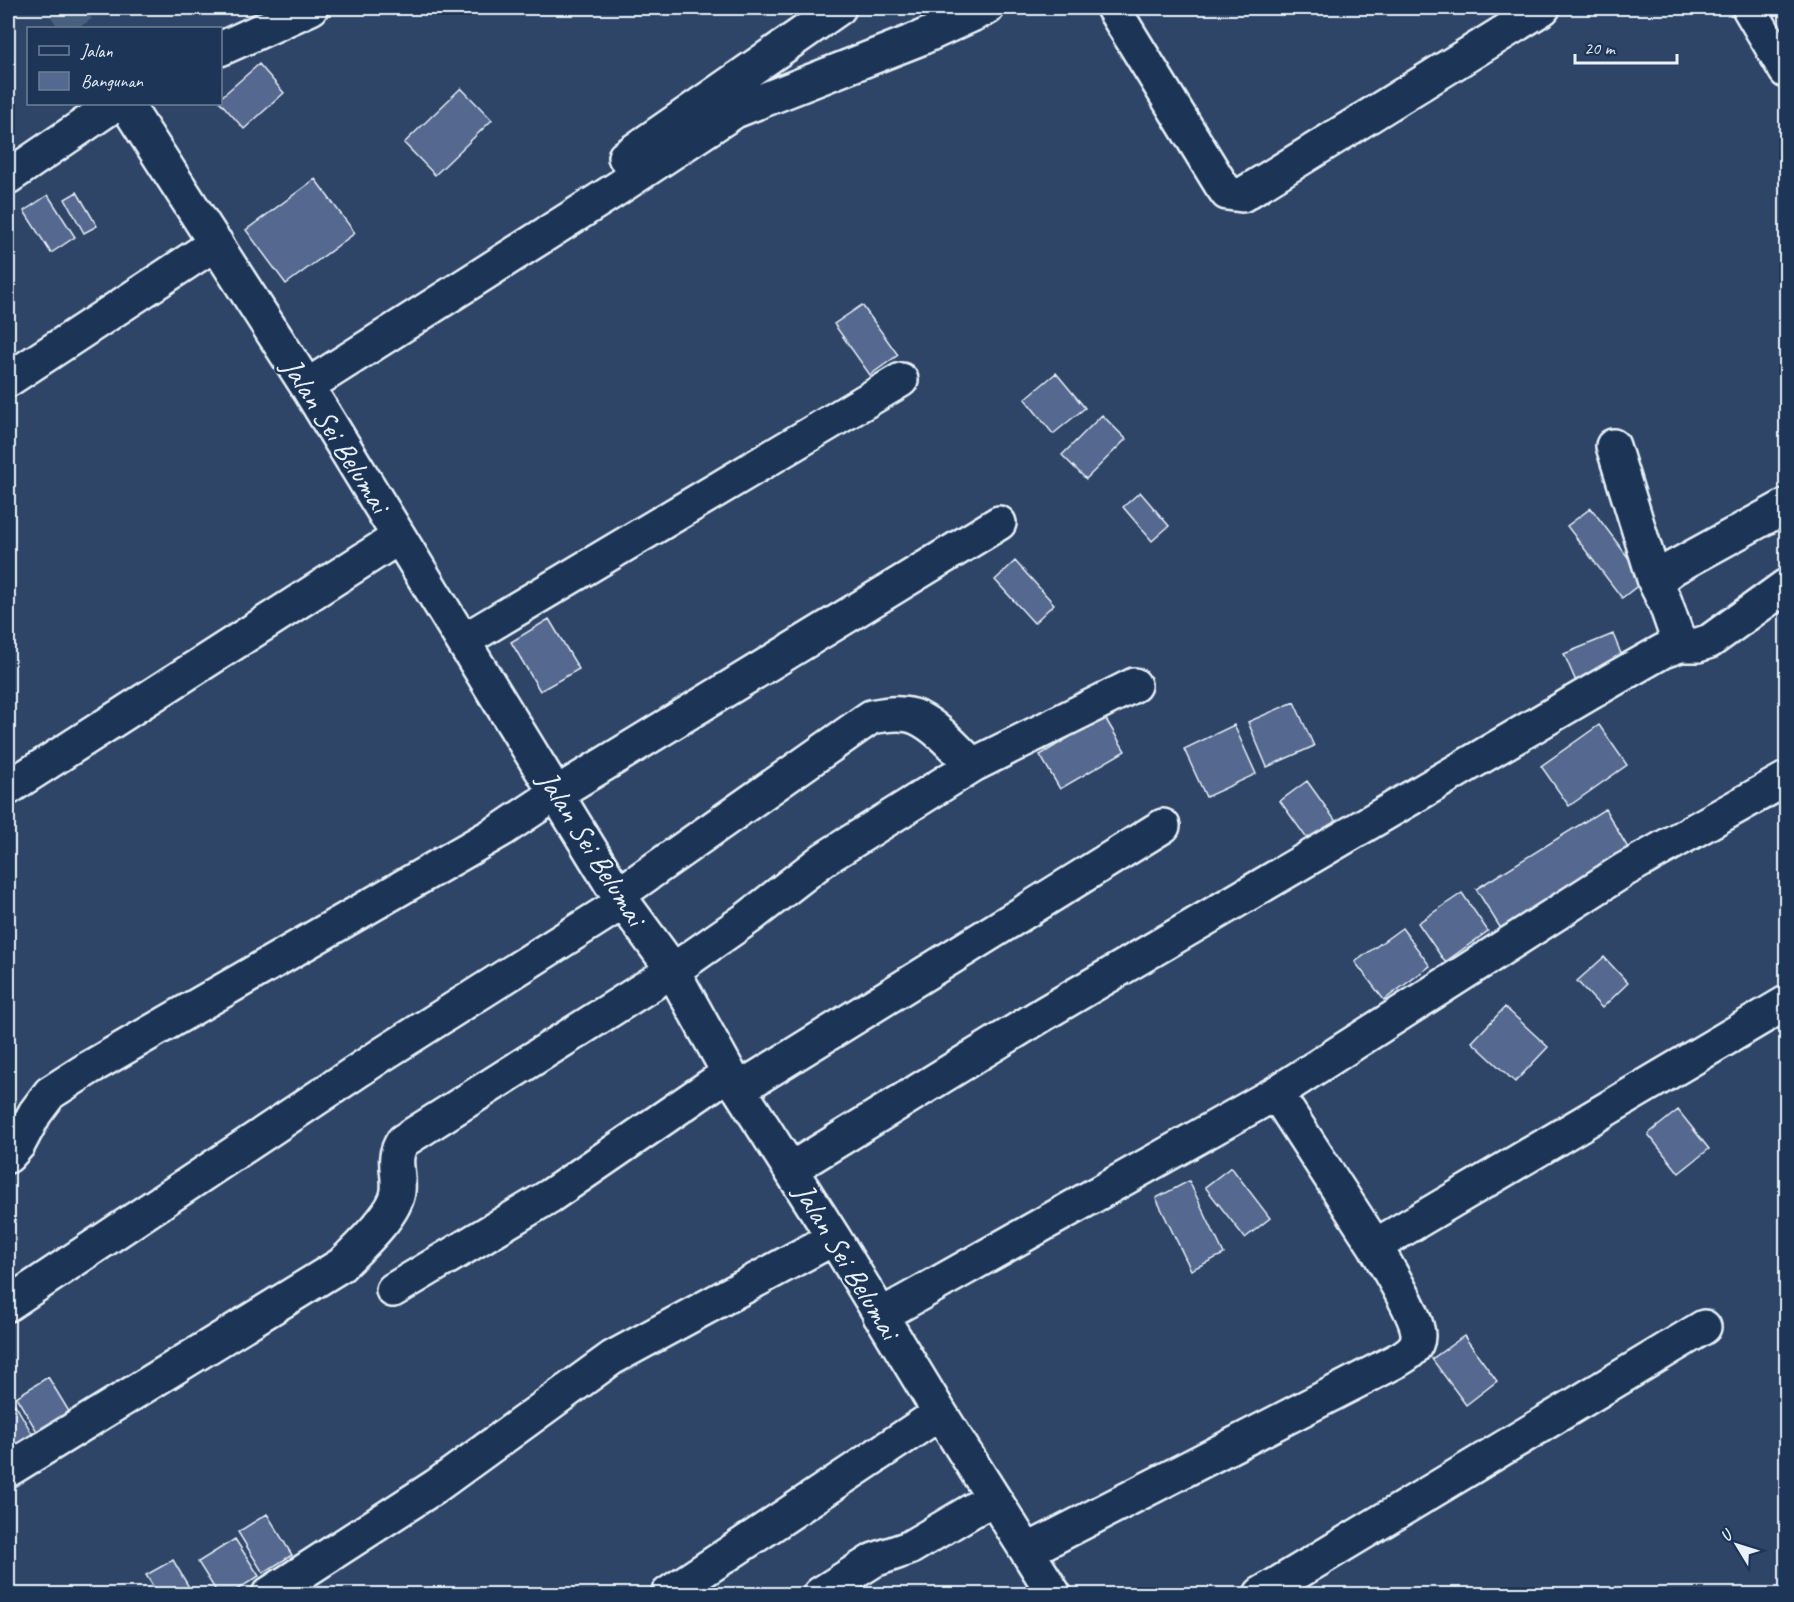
<svg xmlns="http://www.w3.org/2000/svg" width="1794" height="1602" font-family="Caveat,sans-serif">
  <style>
    .building { fill: #546990; stroke: #e8f1f8; stroke-width: 1.5 }
    .lines { fill: none; stroke-linecap: round; stroke-linejoin: round }
    .minor-tunnel { stroke: #4a5f7e; stroke-width: 33; stroke-dasharray: 33 16; stroke-linecap: butt }
    .minor-casing { stroke: #e8f1f8; stroke-width: 38 }
    .minor { stroke: #1d3557; stroke-width: 33 }
    .labels { text-anchor: middle; dominant-baseline: central; stroke-width: 5; stroke-linejoin: round; paint-order: stroke }
    .street-label { font-size: 30px; fill: #e8f1f8; stroke: #1d3557 }
  </style>
  <rect width="100%" height="100%" fill="#2e4568"/>
  <filter id="ink" filterUnits="userSpaceOnUse"><feTurbulence type="fractalNoise" baseFrequency=".0167" numOctaves="2"/><feDisplacementMap in="SourceGraphic" scale="12" xChannelSelector="R" yChannelSelector="G"/><feConvolveMatrix kernelMatrix="1 2 1 2 8 2 1 2 1" color-interpolation-filters="sRGB"/></filter>
  <g filter="url(#ink)">
    <!-- building -->
    <path class="building" d="M 259,64 L 284,93 L 244,129 L 220,102 L 220,98 Z
      M 461,88 L 492,120 L 435,175 L 404,143 Z
      M 315,179 L 355,233 L 286,284 L 246,230 Z
      M 77,192 L 97,226 L 84,233 L 65,199 Z
      M 48,195 L 75,237 L 51,253 L 24,211 Z
      M 862,305 L 898,355 L 870,375 L 834,324 Z
      M 1056,373 L 1085,408 L 1053,434 L 1025,399 Z
      M 1102,415 L 1126,439 L 1086,479 L 1062,455 Z
      M 1140,492 L 1169,526 L 1152,541 L 1123,507 Z
      M 1591,508 L 1645,580 L 1622,598 L 1567,526 Z
      M 1015,561 L 1054,604 L 1034,623 L 995,580 Z
      M 549,619 L 579,669 L 540,691 L 511,642 Z
      M 1613,634 L 1626,666 L 1578,686 L 1564,654 Z
      M 1294,702 L 1314,746 L 1267,767 L 1248,722 Z
      M 1104,716 L 1125,751 L 1060,789 L 1040,755 Z
      M 1234,725 L 1256,774 L 1206,797 L 1184,749 Z
      M 1599,725 L 1627,765 L 1569,806 L 1541,766 Z
      M 1307,781 L 1340,827 L 1313,847 L 1280,801 Z
      M 1605,809 L 1631,853 L 1503,932 L 1476,889 Z
      M 1462,893 L 1488,931 L 1445,962 L 1418,923 Z
      M 1402,928 L 1430,966 L 1384,1000 L 1355,962 Z
      M 1604,957 L 1628,983 L 1602,1008 L 1577,981 Z
      M 1505,1007 L 1548,1047 L 1515,1082 L 1472,1042 Z
      M 8,1100 L 20,1116 L 8,1126 Z
      M 1678,1110 L 1709,1149 L 1679,1173 L 1648,1134 Z
      M 1231,1167 L 1270,1218 L 1245,1238 L 1205,1187 Z
      M 1189,1181 L 1224,1254 L 1191,1270 L 1156,1198 Z
      M 1464,1336 L 1497,1381 L 1466,1405 L 1432,1359 Z
      M 48,1377 L 73,1418 L 41,1438 L 16,1397 Z
      M 15,1404 L 34,1437 L 8,1452 L 8,1408 Z
      M 267,1514 L 292,1555 L 263,1573 L 238,1532 Z
      M 235,1539 L 259,1576 L 230,1594 L 218,1594 L 198,1562 Z
      M 173,1560 L 193,1594 L 158,1594 L 146,1575 Z"/>
    <g class="lines">
      <!-- minor-tunnel -->
      <path class="minor-tunnel" d="M 65,8 L 78,28"/>
      <defs>
        <path id="minor" d="M 1113,8 L 1220,183 L 1227,193 L 1242,195 L 1543,8
          M 1749,8 L 1786,71
          M 220,49 L 311,8
          M 126,104 L 307,386 L 618,895 L 670,966 L 729,1073 L 834,1238 L 940,1413 L 1054,1594
          M 625,157 L 839,8
          M 8,177 L 115,104
          M 8,380 L 216,243
          M 307,386 L 615,190 L 735,111 L 921,38 L 987,8
          M 1613,446 L 1655,582
          M 463,641 L 901,380
          M 1680,645 L 1698,645 L 1710,641 L 1786,586
          M 8,788 L 399,537
          M 618,895 L 871,717 C 886,714 904,711 918,718 C 939,728 956,750 973,765
          M 739,1089 L 1163,826
          M 1276,1093 L 1375,1246 L 1786,1003
          M 8,1156 L 18,1145 L 35,1113 L 50,1093 L 89,1068 L 503,829 L 557,793 L 999,523
          M 791,1169 L 1045,1013 L 1612,680 L 1663,651 L 1680,645 L 1665,602 L 1655,582 L 1673,568 L 1786,506
          M 393,1290 L 550,1196 L 729,1073
          M 8,1304 L 383,1054 L 623,902
          M 880,1316 L 1276,1093 L 1624,870 L 1786,779
          M 8,1470 L 341,1265 C 357,1249 396,1214 398,1191 C 400,1171 391,1159 403,1141 L 672,971 L 748,918 L 824,859 L 973,765 L 1134,685
          M 1027,1551 L 1398,1360 C 1407,1355 1418,1348 1418,1336 C 1419,1318 1385,1264 1375,1246
          M 269,1594 L 436,1486 L 612,1358 L 834,1238
          M 668,1594 L 940,1413
          M 820,1594 L 874,1560 L 909,1548 L 993,1498
          M 1261,1594 L 1704,1327"/>
      </defs>
      <!-- minor casing -->
      <use href="#minor" class="minor-casing"/>
      <!-- minor -->
      <use href="#minor" class="minor"/>
    </g>
  </g>
  <g class="labels">
    <!-- street labels -->
    <g class="street-label">
      <text transform="translate(336 435) rotate(58)">Jalan Sei Belumai</text>
      <text transform="translate(592 848) rotate(58)">Jalan Sei Belumai</text>
      <text transform="translate(847 1261) rotate(59)">Jalan Sei Belumai</text>
    </g>
  </g>
  <!-- margin -->
  <rect width="1794" height="1602" fill="none" stroke="#1d3557" stroke-width="30"/>
  <rect x="15" y="15" width="1764" height="1572" fill="none" stroke="#e8f1f8" stroke-width="2" filter="url(#ink)"/>
  <!-- legend -->
  <rect x="27" y="27" width="195" height="78" fill="#1d3557" stroke="#6e8097" stroke-width="1.5"/>
  <rect x="39" y="46" width="30" height="9" fill="#1d3557" stroke="#6e8097" stroke-width="1.5"/>
  <text x="81" y="57" font-size="18" fill="#e8f1f8">Jalan</text>
  <rect x="39" y="72" width="30" height="18" fill="#546990" stroke="#6e8097" stroke-width="1.5"/>
  <text x="81" y="87" font-size="18" fill="#e8f1f8">Bangunan</text>
  <!-- north arrow -->
  <g transform="translate(1737 1545) rotate(308)" stroke="#1d3557" stroke-width="4.5" paint-order="stroke">
  <path d="M0-4.5L10 22L0 15L-10 22Z" fill="#e8f1f8"/>
  <text y="-9" font-size="16" font-weight="bold" text-anchor="middle" fill="#e8f1f8">U</text>
  </g>
  <!-- scale -->
  <path d="M1575 54v9h102v-9" fill="none" stroke="#e8f1f8" stroke-width="3"/>
  <text x="1584" y="54" font-size="18" fill="#e8f1f8" stroke="#1d3557" stroke-width="4.5" paint-order="stroke">20 m</text>
</svg>
